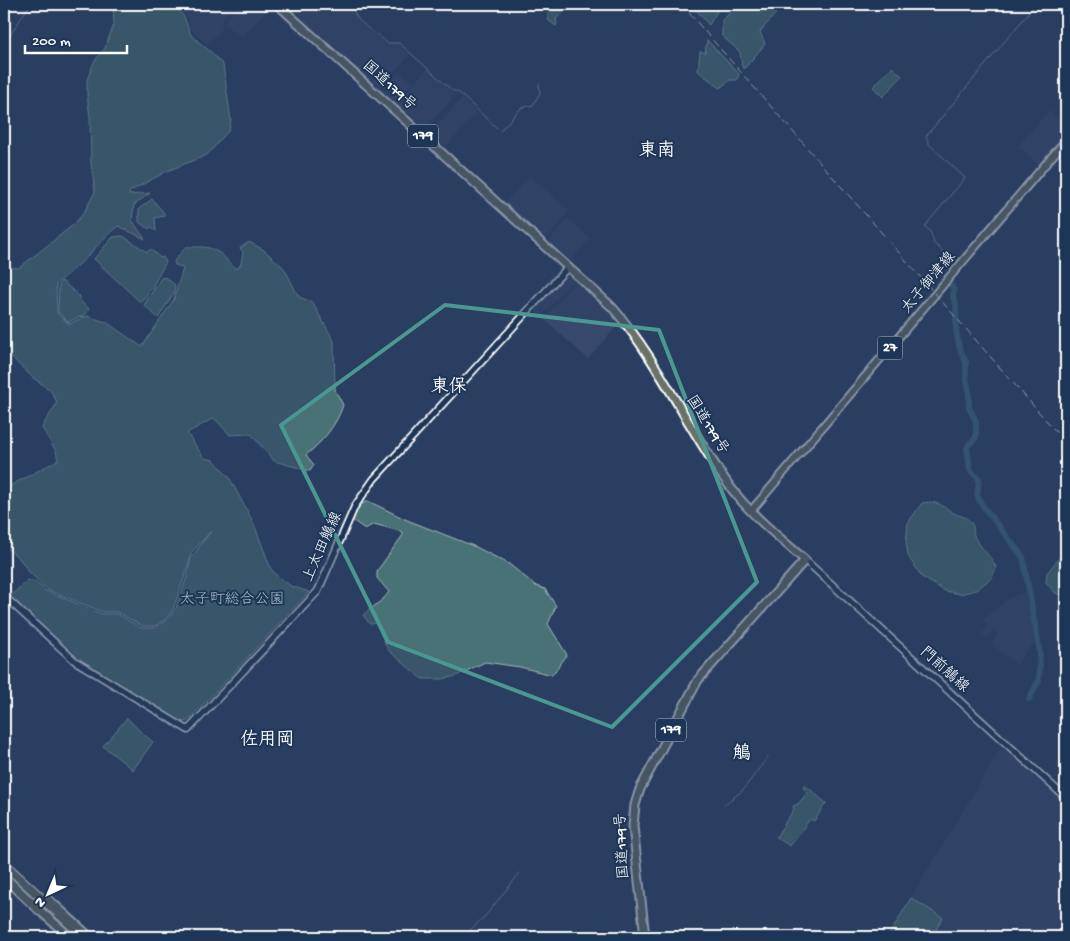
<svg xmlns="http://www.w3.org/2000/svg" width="1070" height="941" font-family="'Gochi Hand','Klee One',sans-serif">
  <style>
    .built { fill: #38496d }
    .green { fill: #497277; stroke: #a4b8bb }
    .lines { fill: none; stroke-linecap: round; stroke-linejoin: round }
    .stream { stroke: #8ca6b6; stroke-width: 1 }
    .river { stroke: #3f6a85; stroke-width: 6 }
    .secondary-casing { stroke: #fff; stroke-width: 9 }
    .primary-casing { stroke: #fff; stroke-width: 10 }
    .trunk-casing { stroke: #fff; stroke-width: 11 }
    .motorway-casing { stroke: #fff; stroke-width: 11 }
    .secondary { stroke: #1d3557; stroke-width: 5.5 }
    .primary { stroke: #687266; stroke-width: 6 }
    .trunk { stroke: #687266; stroke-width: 7 }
    .motorway { stroke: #687266; stroke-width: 8 }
    .rail { stroke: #fff; stroke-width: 1; stroke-dasharray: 8 4; stroke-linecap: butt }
    .marked { fill: none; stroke: #4b9892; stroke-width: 4; stroke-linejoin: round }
    .labels { text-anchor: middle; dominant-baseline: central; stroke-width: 4; stroke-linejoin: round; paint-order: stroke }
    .shield { fill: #1d3557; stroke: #bbc2cd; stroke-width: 1 }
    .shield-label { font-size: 14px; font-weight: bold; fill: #fff }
    .street-label { font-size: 15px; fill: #fff; stroke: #1d3557 }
    .park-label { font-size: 15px; fill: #adc0c2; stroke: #1d3557 }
    .quarter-label { font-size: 18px; font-weight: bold; fill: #fff; stroke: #1d3557 }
  </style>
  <rect width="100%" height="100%" fill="#293e61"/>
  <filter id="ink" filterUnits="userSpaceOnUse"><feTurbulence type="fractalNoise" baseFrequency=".02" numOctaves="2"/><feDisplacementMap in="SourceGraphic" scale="10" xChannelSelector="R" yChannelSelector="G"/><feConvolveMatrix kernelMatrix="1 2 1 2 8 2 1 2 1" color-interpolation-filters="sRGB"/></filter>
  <g filter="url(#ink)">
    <!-- built -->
    <path class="built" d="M 175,4 L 236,4 L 223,19 L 222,29 L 207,45 L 190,29 L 188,19 Z
      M 240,4 L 267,4 L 270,7 L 241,38 L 225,25 L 225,19 Z
      M 301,4 L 353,4 L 353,10 L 362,25 L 386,43 L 397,43 L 410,55 L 378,90 L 292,15 Z
      M 427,69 L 456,95 L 423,131 L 394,105 Z
      M 399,71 L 413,83 L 393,105 L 381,92 Z
      M 462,97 L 477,112 L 444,150 L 428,135 L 444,119 Z
      M 1049,110 L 1066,126 L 1066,135 L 1039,166 L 1018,146 Z
      M 530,175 L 570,211 L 546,241 L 504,204 Z
      M 568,218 L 591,239 L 571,260 L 566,260 L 547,243 Z
      M 567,274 L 571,274 L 575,278 L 541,317 L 534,310 L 535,308 Z
      M 576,279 L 584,284 L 619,324 L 588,359 L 544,319 Z
      M 1028,592 L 1036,642 L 1025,653 L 1017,665 L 992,645 L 993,641 L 998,635 L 994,630 L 985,639 L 980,635 L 988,627 L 982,620 L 1006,600 L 1019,594 Z
      M 1006,749 L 1066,804 L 1066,937 L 931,937 L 942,918 L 911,898 L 999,750 Z"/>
    <!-- green -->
    <path class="green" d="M 113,4 L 173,4 L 184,17 L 191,35 L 212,53 L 223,65 L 231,120 L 229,130 L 207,155 L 167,171 L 129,192 L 129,195 L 150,193 L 134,205 L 132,220 L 145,239 L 118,226 C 109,232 103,240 95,248 C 84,261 70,273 56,284 L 57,313 L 69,324 L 87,316 L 106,322 L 142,347 L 174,299 L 183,268 L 175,265 L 174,261 L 186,247 C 203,247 212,245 225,258 C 230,263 231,266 237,269 L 241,264 L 243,252 L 240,248 L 249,242 L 264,250 L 284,268 L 299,297 L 312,302 L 334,341 L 335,390 L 343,405 C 337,425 322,442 306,455 L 314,465 L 310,471 L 274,461 L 251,434 L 230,435 L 214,418 L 187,433 L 204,458 L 214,460 L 229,477 L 254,524 L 271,569 L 278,577 L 291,586 L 309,592 L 188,721 L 183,722 L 101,675 L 69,653 L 10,597 L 27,580 L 34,581 L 46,591 L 102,614 L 117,614 L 141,628 L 155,628 L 167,620 L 176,608 L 187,577 L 191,558 L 211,531 L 191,553 L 186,573 L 173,609 L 166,619 L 155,626 L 142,626 L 117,612 L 103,612 L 48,590 L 28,571 L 20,559 L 8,549 L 4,540 L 4,489 L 58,460 L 56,451 L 42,428 C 46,418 53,412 57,402 L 50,390 L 32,377 L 9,355 L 8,333 L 11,318 L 8,303 L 7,272 L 9,267 L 19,268 L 73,225 L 83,214 L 95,192 L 91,163 L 90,117 L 87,94 L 87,80 L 94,62 L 105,48 L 114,24 Z
      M 556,4 L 572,4 L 556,19 L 557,23 L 556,26 L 548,20 L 548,9 Z
      M 691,4 L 717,4 L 719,8 L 709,25 Z
      M 728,4 L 771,4 L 776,13 L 760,32 L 765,44 L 744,69 L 742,66 L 740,52 L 722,36 L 722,20 L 730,13 Z
      M 707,40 L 739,74 L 737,80 L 730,80 L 720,88 L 698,71 L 700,51 L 705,53 Z
      M 892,67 L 902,76 L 883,97 L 873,87 Z
      M 152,199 L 164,213 L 164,216 L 155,218 L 156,231 L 151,227 L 149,229 L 139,222 L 139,209 Z
      M 123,236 L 147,252 L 151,249 L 160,258 L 163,257 L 166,262 L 150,291 L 140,302 L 94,259 L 113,237 Z
      M 165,277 L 175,285 L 174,293 L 158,318 L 144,305 L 161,278 Z
      M 62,281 L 80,297 L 81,302 L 89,309 L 86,314 L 68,322 L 58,312 L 59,284 Z
      M 368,501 L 407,520 L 476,547 L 509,564 L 536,586 L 545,589 L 556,606 L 548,624 L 567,655 L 552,675 L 520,667 L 485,662 L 456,676 L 443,679 L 422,679 L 388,650 L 376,623 L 370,624 L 363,615 C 372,607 383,601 389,592 L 377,578 L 377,571 L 403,535 L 403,532 L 374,524 L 365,529 L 352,520 L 360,505 Z
      M 930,502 C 944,503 947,511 958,515 C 964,517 967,517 971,523 C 975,527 972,533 975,538 C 981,548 990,555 996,567 L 992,578 L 985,583 L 976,590 L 960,594 L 945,591 L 922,577 L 908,556 L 906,542 L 908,523 L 922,503 Z
      M 1064,552 L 1066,552 L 1066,596 L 1055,593 L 1046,582 L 1047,573 Z
      M 127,718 L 143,734 L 153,742 L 133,770 L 103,746 Z
      M 805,785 L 826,803 L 814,821 L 810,819 L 790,846 L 776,837 L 794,809 L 793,806 L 798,804 L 808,792 L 803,788 Z
      M 911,898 L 943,918 L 931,937 L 888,937 Z"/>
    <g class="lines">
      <!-- stream -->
      <path class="stream" d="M 352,4 C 354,24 374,30 387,43 L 399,43 L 452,90 L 458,92 L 497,128
        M 4,45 L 30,4
        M 500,131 L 521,108 L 533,105 L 540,93 L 539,84
        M 945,276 L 941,271 L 945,263 L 941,249 L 934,244 L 931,233 L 925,226 L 965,178 L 929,144 L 926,136 L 1036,4
        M 724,805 L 742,791 L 768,757
        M 463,937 L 486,915 L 520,873"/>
      <!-- river -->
      <path class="river" d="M 951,285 L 954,290 L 953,298 L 956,304 L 956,329 L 959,347 L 966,362 L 966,377 L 969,392 L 969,408 L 976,421 L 976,438 L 969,444 L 967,448 L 970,470 L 979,479 L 977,495 L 982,505 L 1023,557 L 1040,653 L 1039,680 L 1029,699"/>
      <defs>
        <path id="secondary" d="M 805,560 L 1066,798
          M 4,596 L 75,661 L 188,730 L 318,591 L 355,506 L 374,479 L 568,267"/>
        <path id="primary" d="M 751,511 L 1066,140"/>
        <path id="trunk" d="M 277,4 L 612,307 C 660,362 688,430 731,488 C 752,516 780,538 805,560 L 698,680 L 640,789 L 635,805 L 633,826 L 645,937
          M 47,898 L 90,937
          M 38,909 L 70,937"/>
        <path id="motorway" d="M 4,864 L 84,937
          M 4,877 L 38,909"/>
      </defs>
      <!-- secondary casing -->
      <use href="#secondary" class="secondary-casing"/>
      <!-- primary casing -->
      <use href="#primary" class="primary-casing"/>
      <!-- trunk casing -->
      <use href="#trunk" class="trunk-casing"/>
      <!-- motorway casing -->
      <use href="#motorway" class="motorway-casing"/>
      <!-- secondary -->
      <use href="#secondary" class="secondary"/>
      <!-- primary -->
      <use href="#primary" class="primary"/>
      <!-- trunk -->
      <use href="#trunk" class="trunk"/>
      <!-- motorway -->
      <use href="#motorway" class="motorway"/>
      <!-- rail -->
      <path class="rail" d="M 681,4 L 1066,443"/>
    </g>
  </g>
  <!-- marked area -->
  <path d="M0 0H1070V941H0ZM 445,305 L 659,330 L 757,582 L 612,727 L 388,642 L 281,425 Z" fill="#293e61" fill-opacity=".55" fill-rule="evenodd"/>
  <path class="marked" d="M 445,305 L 659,330 L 757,582 L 612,727 L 388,642 L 281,425 Z"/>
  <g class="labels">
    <!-- shield labels -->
    <g class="shield">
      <rect x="408" y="124.5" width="30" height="23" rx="4"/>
      <rect x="877.5" y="336.5" width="25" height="23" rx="4"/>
      <rect x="656" y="718.5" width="30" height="23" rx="4"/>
    </g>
    <g class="shield-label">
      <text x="423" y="136">179</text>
      <text x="890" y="348">27</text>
      <text x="671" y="730">179</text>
    </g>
    <!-- street labels -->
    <g class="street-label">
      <text transform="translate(389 86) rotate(42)">国道179号</text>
      <text transform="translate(929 283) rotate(-50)">太子御津線</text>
      <text transform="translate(707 425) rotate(58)">国道179号</text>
      <text transform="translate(323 547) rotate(-66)">上太田鵤線</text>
      <text transform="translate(944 670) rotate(42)">門前鵤線</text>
      <text transform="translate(623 846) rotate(-93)">国道179号</text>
    </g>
    <!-- park labels -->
    <g class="park-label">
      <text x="232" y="600">太子町総合公園</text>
    </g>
    <!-- quarter labels -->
    <g class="quarter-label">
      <text x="657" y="151">東南</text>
      <text x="449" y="387">東保</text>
      <text x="267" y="740">佐用岡</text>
      <text x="742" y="754">鵤</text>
    </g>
  </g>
  <!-- margin -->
  <rect width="1070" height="941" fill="none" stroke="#1d3557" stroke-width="20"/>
  <rect x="10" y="10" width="1050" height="921" fill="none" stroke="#fff" stroke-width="2" filter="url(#ink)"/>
  <!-- north arrow -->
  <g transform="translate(48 894) rotate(224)" stroke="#1d3557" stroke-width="4" paint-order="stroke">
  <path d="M0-4L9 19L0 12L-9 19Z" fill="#ffffff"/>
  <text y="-8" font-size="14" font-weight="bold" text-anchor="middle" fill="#ffffff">N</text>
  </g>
  <!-- scale -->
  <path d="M25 45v8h102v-8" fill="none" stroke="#ffffff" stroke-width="2.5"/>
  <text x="32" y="45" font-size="15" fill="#ffffff" stroke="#1d3557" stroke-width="4" paint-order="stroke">200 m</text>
</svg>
